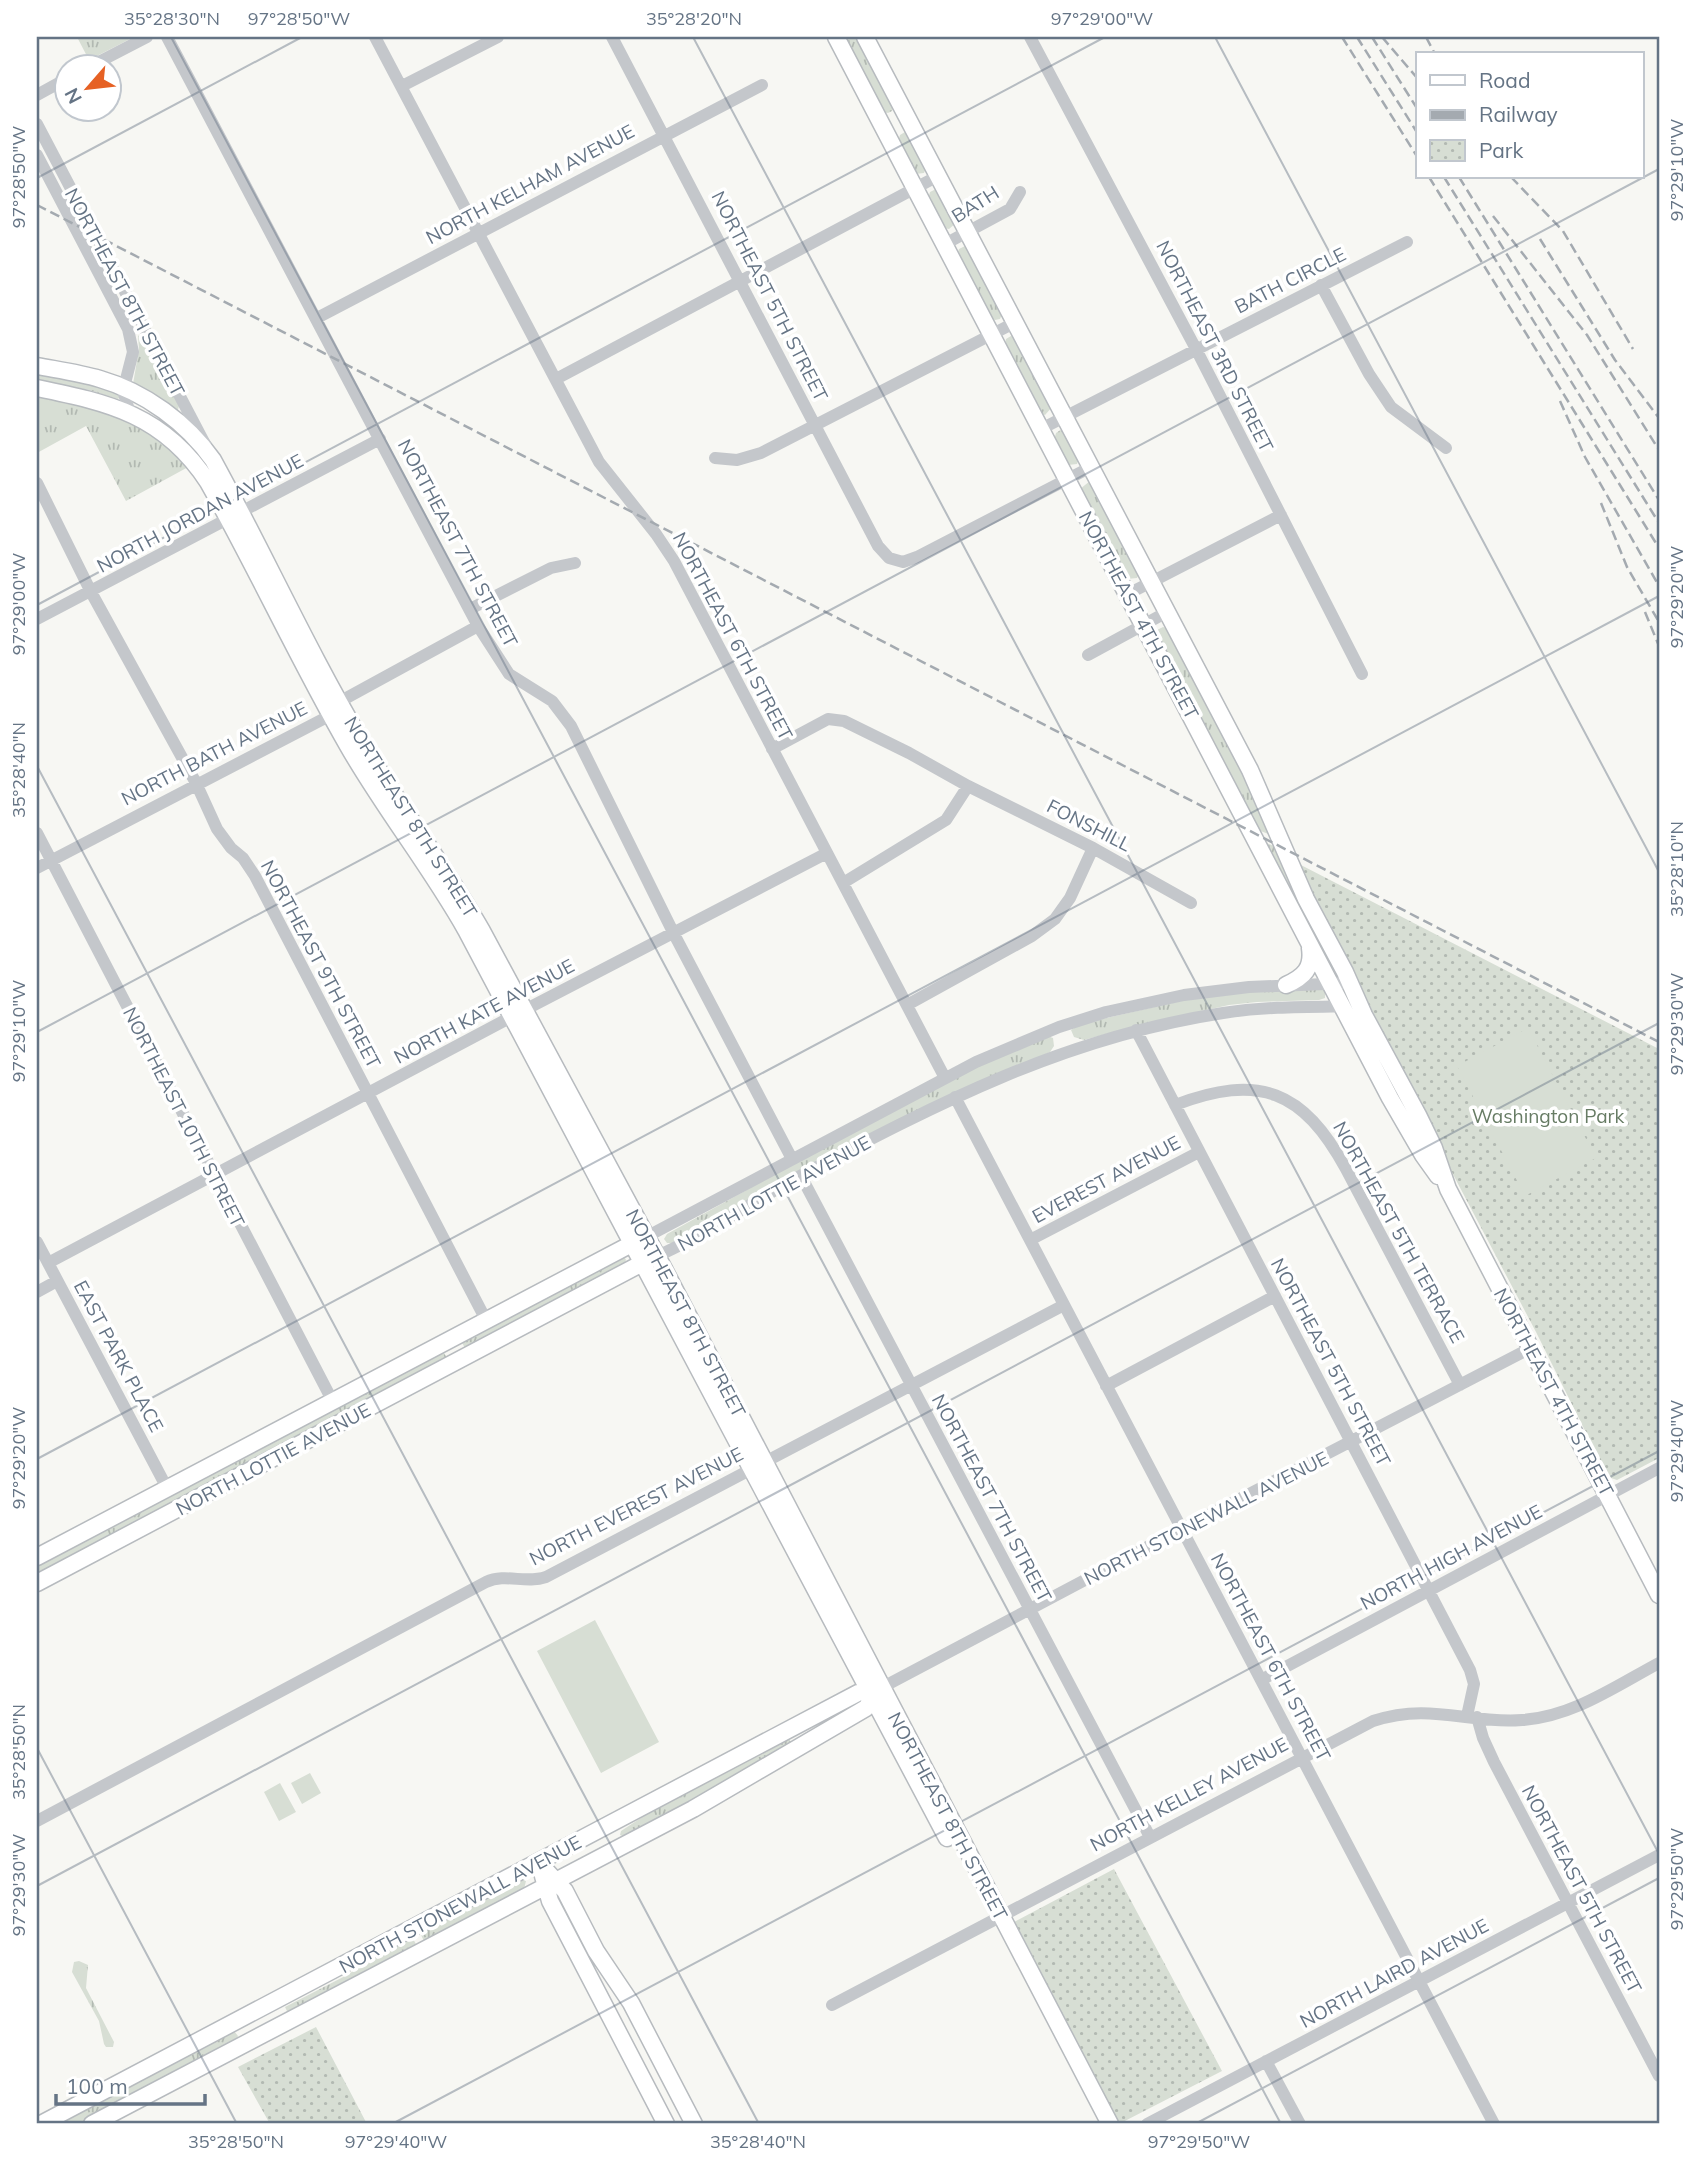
<svg xmlns="http://www.w3.org/2000/svg" width="1696" height="2161" font-family="Mulish,sans-serif">
  <style>
    .grass { fill: url(#grass-tufts) }
    .park { fill: url(#park-dots) }
    .pitch { fill: #d7ded4 }
    .lines { fill: none; stroke-linecap: round; stroke-linejoin: round }
    .major-casing { stroke: #b7bbbf; stroke-width: 19 }
    .minor { stroke: #c4c7cb; stroke-width: 12 }
    .major { stroke: #fff; stroke-width: 16 }
    .rail { stroke: #a4aab0; stroke-width: 2.5; stroke-dasharray: 10 5; stroke-linecap: butt }
    .ticks { fill: none; stroke: #657485; stroke-width: 2; stroke-opacity: 0.45 }
    .labels { text-anchor: middle; dominant-baseline: central; stroke-width: 7; stroke-linejoin: round; paint-order: stroke }
    .street-label { font-size: 19px; fill: #657485; stroke: #fff }
    .park-label { font-size: 19px; fill: #677c64; stroke: #fff }
    .neatline { fill: none; stroke: #657485; stroke-width: 2.5 }
    .ticks-label { font-size: 18px; text-anchor: middle; fill: #657485 }
  </style>
  <defs>
    <pattern id="grass-tufts" width="24" height="20" patternUnits="userSpaceOnUse" patternTransform="scale(1.75)"><rect width="24" height="20" fill="#d7ded4"/><path d="M3 7l-1-3M5 7V3M7 7l1-3M15 17l-1-3M17 17v-4M19 17l1-3" fill="none" stroke="#b2b9b2"/></pattern>
    <pattern id="park-dots" width="8" height="8" patternUnits="userSpaceOnUse" patternTransform="scale(1.75)"><rect width="8" height="8" fill="#d7ded4"/><path d="M2 2h.1M6 6h.1" fill="none" stroke="#b2b9b2" stroke-width="1.8" stroke-linecap="round"/></pattern>
  </defs>
  <rect width="100%" height="100%" fill="#f7f7f3"/>
  <!-- grass -->
  <path class="grass" d="M 77,37 L 134,37 L 89,60 Z
    M 844,37 L 859,37 L 894,104 L 892,111 L 888,113 L 882,111 Z
    M 905,132 L 910,134 L 927,166 L 924,173 L 915,174 L 898,142 L 900,135 Z
    M 936,189 L 940,192 L 956,223 L 949,229 L 944,228 L 928,199 L 930,192 Z
    M 965,246 L 969,248 L 1003,312 L 1000,319 L 995,320 L 990,318 L 957,255 L 959,249 Z
    M 141,334 L 179,406 L 178,410 L 175,410 L 133,384 L 139,349 L 138,336 Z
    M 1011,336 L 1017,338 L 1053,406 L 1045,415 L 1040,413 L 1005,346 L 1006,339 Z
    M 37,371 L 101,384 L 120,393 L 121,396 L 118,399 L 89,390 L 37,380 Z
    M 37,394 L 89,405 L 152,431 L 190,466 L 126,501 L 86,426 L 37,453 Z
    M 1062,429 L 1066,432 L 1079,458 L 1077,464 L 1068,465 L 1054,440 L 1056,433 Z
    M 1090,481 L 1140,572 L 1137,578 L 1127,579 L 1080,489 Z
    M 1163,627 L 1169,629 L 1240,764 L 1271,835 L 1258,830 L 1157,636 L 1157,630 Z
    M 1264,842 L 1276,847 L 1339,976 L 1336,977 L 1332,974 Z
    M 1322,988 L 1325,992 L 1325,998 L 1319,1000 L 1257,1002 L 1229,1005 L 1135,1026 L 1084,1040 L 1074,1037 L 1071,1030 L 1080,1024 L 1216,993 Z
    M 1045,1035 L 1053,1038 L 1054,1046 L 1050,1052 L 673,1243 L 667,1243 L 664,1239 L 667,1234 L 745,1191 L 777,1170 L 939,1084 Z
    M 623,1254 L 626,1260 L 623,1266 L 465,1348 L 461,1341 Z
    M 443,1351 L 447,1358 L 37,1580 L 37,1561 Z
    M 788,1738 L 791,1742 L 788,1748 L 625,1837 L 620,1835 L 621,1831 L 673,1797 Z
    M 520,1879 L 526,1881 L 524,1889 L 425,1943 L 419,1931 Z
    M 411,1935 L 417,1946 L 288,2013 L 285,2007 L 349,1974 L 378,1952 Z
    M 79,1961 L 88,1965 L 86,1988 L 114,2042 L 113,2047 L 106,2047 L 104,2044 L 99,2021 L 72,1972 L 74,1962 Z
    M 234,2031 L 238,2036 L 236,2041 L 78,2124 L 55,2124 Z"/>
  <!-- park -->
  <path class="park" d="M 1297,863 L 1659,1049 L 1659,1458 L 1617,1480 L 1611,1478 L 1605,1471 L 1536,1332 L 1446,1161 L 1407,1079 Z
    M 1114,1869 L 1222,2071 L 1119,2124 L 1115,2119 L 1015,1932 L 1014,1922 Z
    M 316,2027 L 367,2124 L 270,2124 L 238,2067 Z"/>
  <!-- pitch -->
  <path class="pitch" d="M 1528,1028 L 1596,1158 L 1525,1196 L 1457,1066 Z
    M 595,1620 L 659,1742 L 601,1773 L 537,1651 Z
    M 310,1773 L 321,1793 L 302,1804 L 291,1783 Z
    M 280,1783 L 296,1812 L 279,1821 L 264,1792 Z"/>
  <g class="lines">
    <defs>
      <path id="major" d="M 836,37 L 1390,1098 L 1423,1155 L 1438,1176
        M 865,37 L 1250,770 L 1306,899 L 1345,972 L 1364,1015 L 1418,1115 L 1434,1148 L 1448,1189 L 1659,1595
        M 37,366 C 58,370 80,373 100,379 C 145,392 187,423 213,460 C 264,553 308,651 362,742 C 399,807 445,866 482,931 L 664,1269 L 1110,2124
        M 37,388 C 110,403 164,415 208,482 C 257,569 298,659 348,746 C 384,809 430,866 466,930 L 947,1838
        M 1286,985 C 1304,977 1313,968 1310,948
        M 37,1557 L 641,1239
        M 37,1583 L 650,1259
        M 539,1863 L 565,1891 L 596,1951 L 631,2003 L 694,2124
        M 543,1876 L 550,1901 L 666,2124
        M 41,2124 L 858,1693 L 879,1688
        M 92,2124 L 693,1809 L 866,1708 L 877,1692"/>
    </defs>
    <!-- major casing -->
    <use href="#major" class="major-casing"/>
    <!-- minor -->
    <path class="minor" d="M 167,37 L 478,626 L 509,674 L 552,701 L 571,726 L 674,934 L 792,1159
      M 375,37 L 599,462 L 656,534 L 674,561 L 945,1078
      M 612,37 L 878,546 L 889,558 L 903,562 L 917,557 L 1091,467
      M 1030,37 L 1196,349 L 1362,674
      M 91,66 L 147,37
      M 402,86 L 498,37
      M 37,95 L 66,79
      M 37,124 L 205,444
      M 37,155 L 128,329 L 133,352 L 123,391 L 130,413
      M 945,244 L 1010,209 L 1020,192
      M 1321,285 L 1369,374 L 1391,407 L 1446,448
      M 317,318 L 762,85
      M 556,379 L 938,176
      M 1041,429 L 1407,242
      M 715,458 L 737,460 L 761,453 L 1014,323
      M 37,483 L 91,592 L 196,783 L 217,829 L 231,848 L 243,858 L 255,876 L 486,1320
      M 1128,594 L 1281,515
      M 470,609 L 551,568 L 575,563
      M 37,619 L 380,439
      M 1088,655 L 1167,612
      M 772,749 L 828,719 L 844,721 L 909,753 L 968,786 L 1093,848 L 1191,903
      M 37,833 L 332,1400
      M 37,868 L 331,715 L 339,702 L 478,626
      M 843,883 L 946,820 L 968,786
      M 907,1005 L 1032,936 L 1055,919 L 1070,898 L 1093,848
      M 1136,1030 L 1470,1670 L 1474,1684 L 1467,1716
      M 955,1097 L 1494,2124
      M 1175,1105 C 1259,1073 1303,1090 1346,1169 L 1460,1385
      M 801,1176 L 1150,1837
      M 646,1237 L 976,1062 L 1059,1027 L 1106,1012 L 1184,995 L 1249,987 L 1350,983
      M 1030,1240 L 1199,1152
      M 37,1242 L 167,1488
      M 657,1256 C 707,1234 752,1202 800,1176 C 939,1103 1065,1037 1223,1013 C 1268,1006 1314,1007 1360,1006
      M 48,1263 L 513,1016 L 827,853
      M 37,1292 L 57,1281
      M 1106,1386 L 1275,1296
      M 1261,1680 L 1659,1468
      M 881,1688 L 1168,1536 L 1531,1348
      M 1477,1717 L 1483,1738 L 1494,1762 L 1659,2076
      M 37,1821 L 486,1582 C 506,1573 525,1584 546,1577 L 1064,1305
      M 832,2005 L 1373,1721 C 1431,1702 1467,1724 1522,1720 C 1572,1717 1616,1686 1659,1663
      M 1266,2061 L 1300,2124
      M 1147,2124 L 1659,1855"/>
    <!-- major -->
    <use href="#major" class="major"/>
    <!-- rail -->
    <path class="rail" d="M 1342,37 L 1418,158
      M 1357,37 L 1418,134
      M 1372,37 L 1418,110
      M 1382,37 L 1418,79
      M 1426,37 L 1435,54
      M 1429,177 L 1659,548
      M 1444,177 L 1659,523
      M 1459,177 L 1659,500
      M 1511,177 L 1563,231 L 1633,349
      M 37,205 L 1659,1042
      M 1493,216 L 1587,335 L 1659,450
      M 1540,239 L 1615,360 L 1659,418
      M 1560,401 L 1585,457 L 1659,586
      M 1601,503 L 1627,567 L 1659,622
      M 1645,612 L 1659,646"/>
  </g>
  <!-- ticks -->
  <path class="ticks" d="M 171,37 L 1281,2124M 693,37 L 1659,1854M 1215,37 L 1659,872M 37,178 L 302,37M 37,605 L 1105,37M 37,766 L 759,2124M 37,1032 L 1659,169M 37,1459 L 1659,596M 37,1748 L 237,2124M 37,1886 L 1659,1023M 392,2124 L 1659,1451M 1195,2124 L 1659,1878"/>
  <g class="labels">
    <!-- street labels -->
    <g class="street-label">
      <text transform="translate(530 184) rotate(-28)">NORTH KELHAM AVENUE</text>
      <text transform="translate(975 204) rotate(-32)">BATH</text>
      <text transform="translate(1290 280) rotate(-27)">BATH CIRCLE</text>
      <text transform="translate(125 292) rotate(62)">NORTHEAST 8TH STREET</text>
      <text transform="translate(770 296) rotate(63)">NORTHEAST 5TH STREET</text>
      <text transform="translate(1215 346) rotate(63)">NORTHEAST 3RD STREET</text>
      <text transform="translate(200 513) rotate(-28)">NORTH JORDAN AVENUE</text>
      <text transform="translate(458 543) rotate(62)">NORTHEAST 7TH STREET</text>
      <text transform="translate(1139 615) rotate(62)">NORTHEAST 4TH STREET</text>
      <text transform="translate(733 636) rotate(62)">NORTHEAST 6TH STREET</text>
      <text transform="translate(214 753) rotate(-27)">NORTH BATH AVENUE</text>
      <text transform="translate(411 817) rotate(58)">NORTHEAST 8TH STREET</text>
      <text transform="translate(1089 825) rotate(27)">FONSHILL</text>
      <text transform="translate(321 964) rotate(62)">NORTHEAST 9TH STREET</text>
      <text transform="translate(484 1011) rotate(-28)">NORTH KATE AVENUE</text>
      <text transform="translate(184 1117) rotate(63)">NORTHEAST 10TH STREET</text>
      <text transform="translate(1106 1179) rotate(-28)">EVEREST AVENUE</text>
      <text transform="translate(774 1193) rotate(-29)">NORTH LOTTIE AVENUE</text>
      <text transform="translate(1399 1232) rotate(61)">NORTHEAST 5TH TERRACE</text>
      <text transform="translate(686 1313) rotate(62)">NORTHEAST 8TH STREET</text>
      <text transform="translate(119 1356) rotate(62)">EAST PARK PLACE</text>
      <text transform="translate(1331 1362) rotate(62)">NORTHEAST 5TH STREET</text>
      <text transform="translate(1554 1392) rotate(62)">NORTHEAST 4TH STREET</text>
      <text transform="translate(273 1459) rotate(-28)">NORTH LOTTIE AVENUE</text>
      <text transform="translate(992 1498) rotate(62)">NORTHEAST 7TH STREET</text>
      <text transform="translate(636 1506) rotate(-27)">NORTH EVEREST AVENUE</text>
      <text transform="translate(1206 1518) rotate(-27)">NORTH STONEWALL AVENUE</text>
      <text transform="translate(1451 1557) rotate(-28)">NORTH HIGH AVENUE</text>
      <text transform="translate(1271 1657) rotate(62)">NORTHEAST 6TH STREET</text>
      <text transform="translate(1189 1794) rotate(-28)">NORTH KELLEY AVENUE</text>
      <text transform="translate(948 1816) rotate(62)">NORTHEAST 8TH STREET</text>
      <text transform="translate(1582 1889) rotate(62)">NORTHEAST 5TH STREET</text>
      <text transform="translate(460 1904) rotate(-28)">NORTH STONEWALL AVENUE</text>
      <text transform="translate(1394 1973) rotate(-28)">NORTH LAIRD AVENUE</text>
    </g>
    <!-- park labels -->
    <g class="park-label">
      <text x="1548" y="1116">Washington Park</text>
    </g>
  </g>
  <!-- border -->
  <rect width="1696" height="2161" fill="none" stroke="#ffffff" stroke-width="77"/>
  <!-- legend -->
  <rect x="1416" y="52" width="228" height="126" fill="#ffffff" stroke="#c1c7ce" stroke-width="2"/>
  <rect x="1430" y="75" width="35" height="10" fill="#ffffff" stroke="#c1c7ce" stroke-width="2"/>
  <text x="1479" y="88" font-size="21" fill="#657485">Road</text>
  <rect x="1430" y="110" width="35" height="10" fill="#a4aab0" stroke="#c1c7ce" stroke-width="2"/>
  <text x="1479" y="122" font-size="21" fill="#657485">Railway</text>
  <rect x="1430" y="140" width="35" height="21" fill="url(#park-dots)" stroke="#c1c7ce" stroke-width="2"/>
  <text x="1479" y="158" font-size="21" fill="#657485">Park</text>
  <!-- north arrow -->
  <g transform="translate(88 88) rotate(242)"><circle r="33" fill="#ffffff" stroke="#c1c7ce" stroke-width="2"/>
  <path d="M0-5L12 26L0 18L-12 26Z" fill="#e66124"/>
  <text y="-10" font-size="19" font-weight="bold" text-anchor="middle" fill="#657485">N</text>
  </g>
  <!-- scale -->
  <path d="M56 2094v10h149v-10" fill="none" stroke="#657485" stroke-width="3.5"/>
  <text x="66" y="2094" font-size="21" fill="#657485" stroke="#ffffff" stroke-width="5" paint-order="stroke">100 m</text>
  <rect x="38" y="38" width="1620" height="2084" class="neatline"/>
  <g class="ticks-label">
    <text x="172" y="25">35°28'30"N</text>
    <text x="299" y="25">97°28'50"W</text>
    <text x="694" y="25">35°28'20"N</text>
    <text x="1102" y="25">97°29'00"W</text>
    <text transform="translate(1677 170) rotate(-90)" y="6">97°29'10"W</text>
    <text transform="translate(19 177) rotate(-90)" y="6">97°28'50"W</text>
    <text transform="translate(1677 597) rotate(-90)" y="6">97°29'20"W</text>
    <text transform="translate(19 604) rotate(-90)" y="6">97°29'00"W</text>
    <text transform="translate(19 770) rotate(-90)" y="6">35°28'40"N</text>
    <text transform="translate(1677 869) rotate(-90)" y="6">35°28'10"N</text>
    <text transform="translate(1677 1024) rotate(-90)" y="6">97°29'30"W</text>
    <text transform="translate(19 1031) rotate(-90)" y="6">97°29'10"W</text>
    <text transform="translate(1677 1451) rotate(-90)" y="6">97°29'40"W</text>
    <text transform="translate(19 1458) rotate(-90)" y="6">97°29'20"W</text>
    <text transform="translate(19 1752) rotate(-90)" y="6">35°28'50"N</text>
    <text transform="translate(1677 1879) rotate(-90)" y="6">97°29'50"W</text>
    <text transform="translate(19 1885) rotate(-90)" y="6">97°29'30"W</text>
    <text x="236" y="2148">35°28'50"N</text>
    <text x="396" y="2148">97°29'40"W</text>
    <text x="758" y="2148">35°28'40"N</text>
    <text x="1199" y="2148">97°29'50"W</text>
  </g>
</svg>
